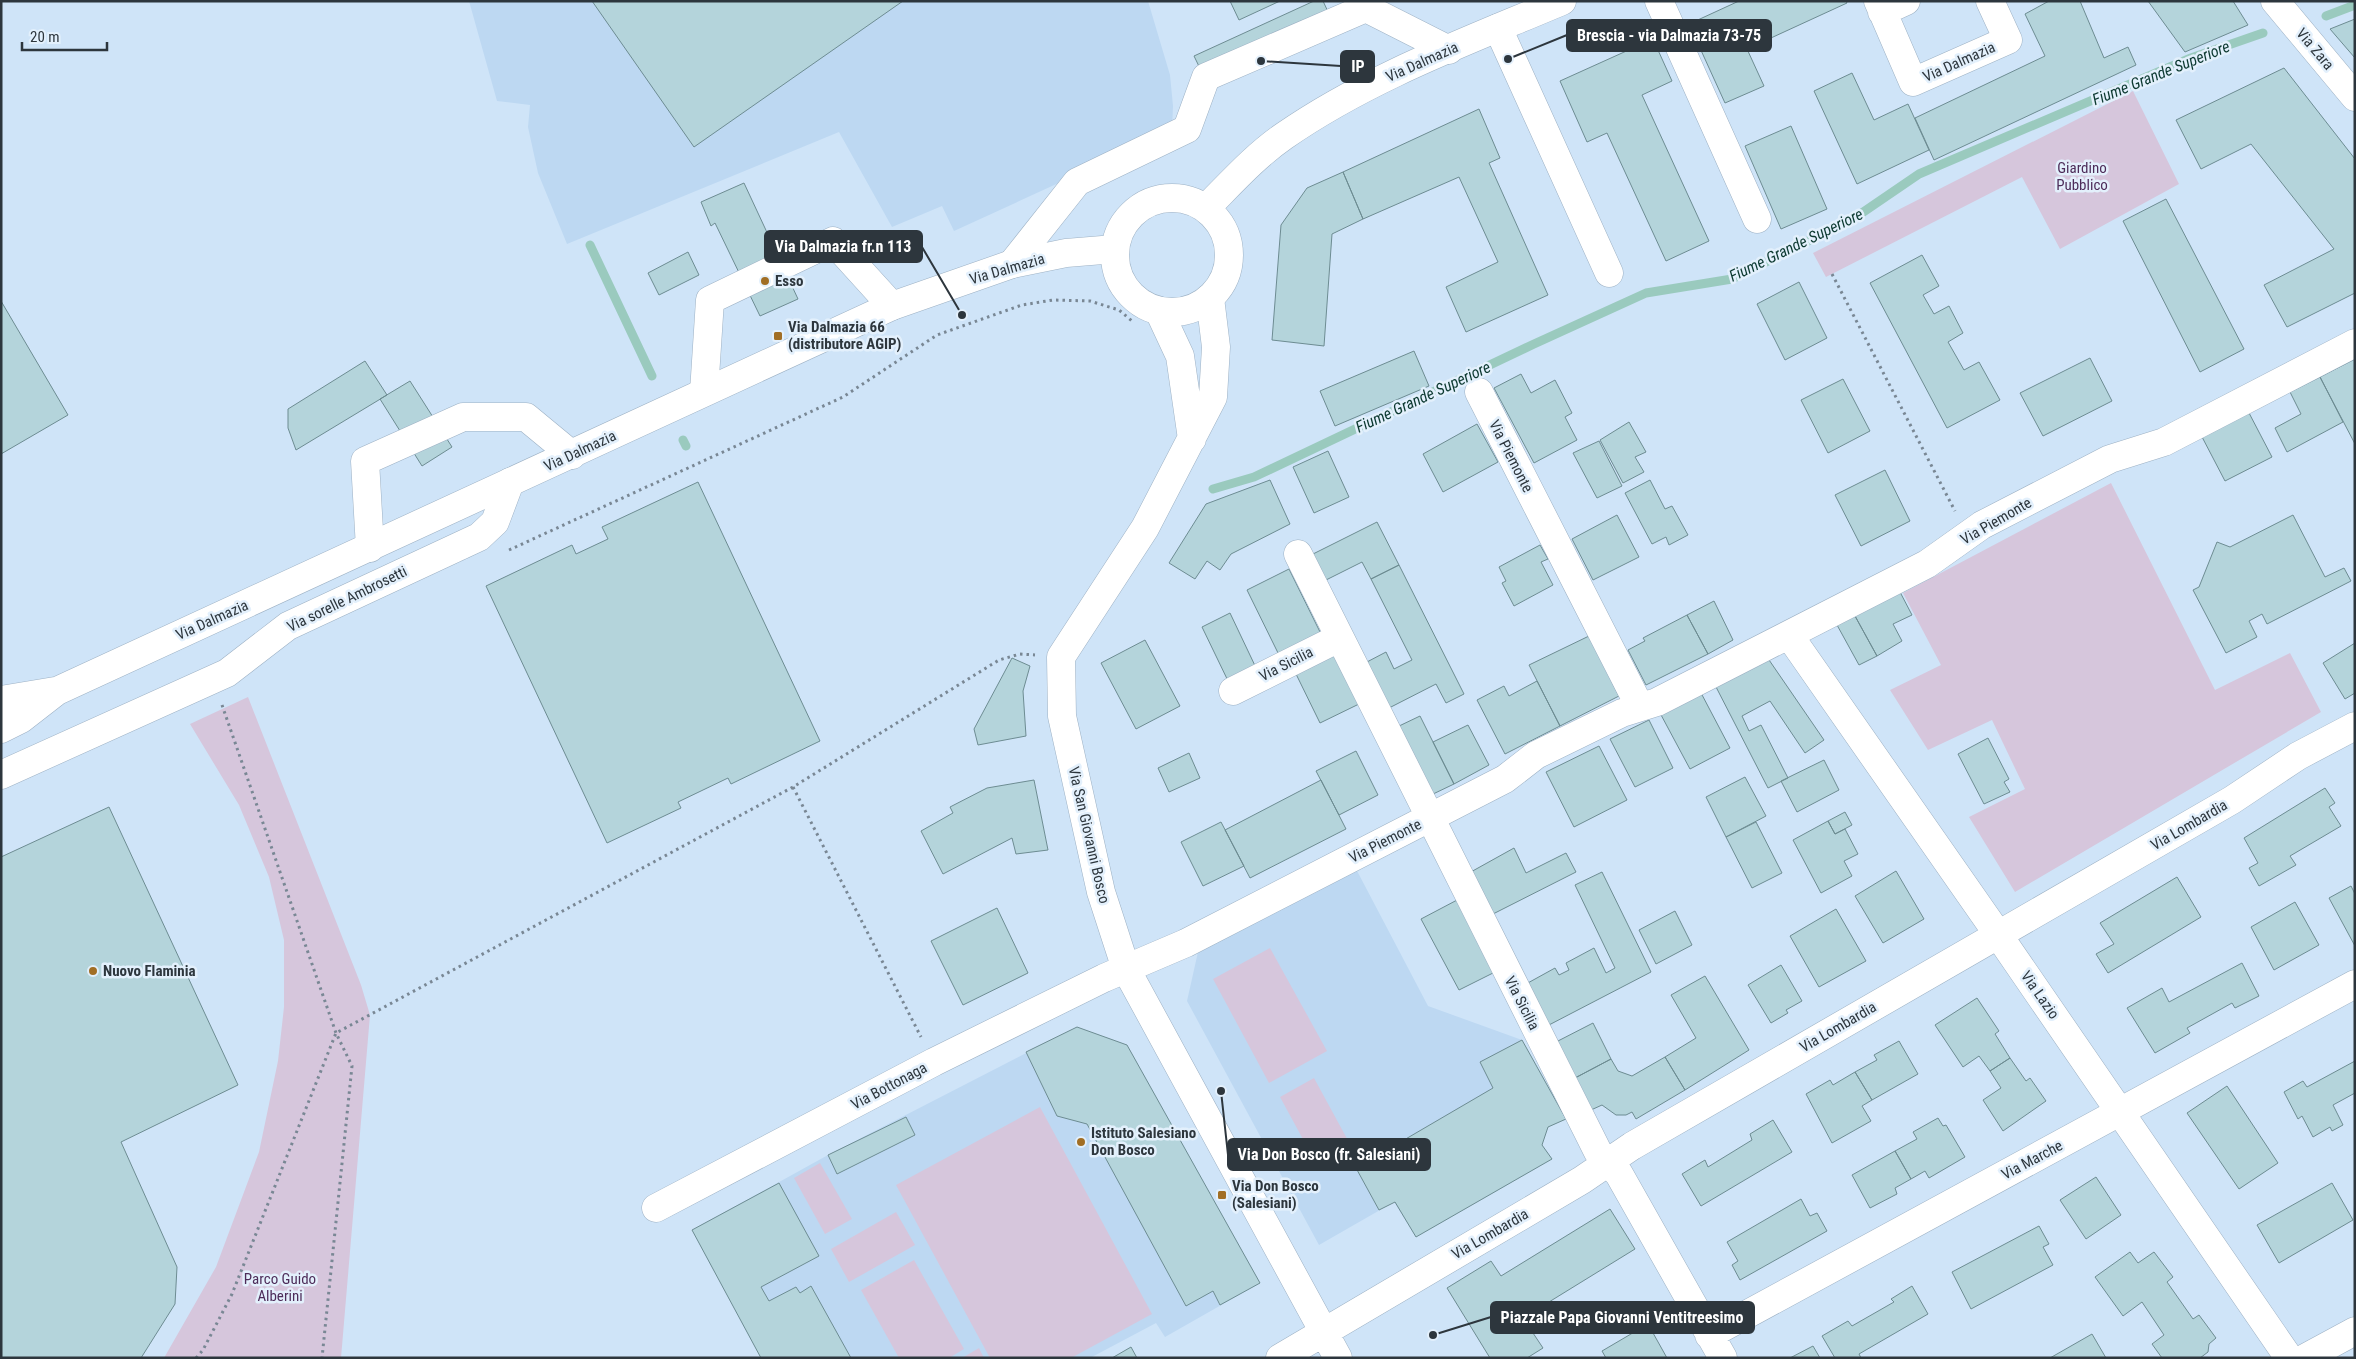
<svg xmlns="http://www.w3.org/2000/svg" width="2356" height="1359" font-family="'Roboto Condensed',sans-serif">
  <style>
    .built { fill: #bdd8f2 }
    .green { fill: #d6c6dc }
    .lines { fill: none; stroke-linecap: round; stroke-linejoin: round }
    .stream { stroke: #9acabe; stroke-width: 9 }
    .building { fill: #b4d4db; stroke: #6d8c92 }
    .minor-casing { stroke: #9db1c4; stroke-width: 29 }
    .major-casing { stroke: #9db1c4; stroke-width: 29 }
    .path { stroke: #798794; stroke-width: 3; stroke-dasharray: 2.5 4; stroke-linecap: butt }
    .minor { stroke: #fff; stroke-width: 28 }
    .major { stroke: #fff; stroke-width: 28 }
    .poi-dot { fill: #a16e24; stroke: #e3f0fc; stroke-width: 2 }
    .labels { text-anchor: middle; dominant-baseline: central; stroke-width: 5; stroke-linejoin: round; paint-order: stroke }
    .street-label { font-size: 15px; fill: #2d363d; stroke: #e3f0fc }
    .park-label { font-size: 15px; fill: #4d2c59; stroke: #e3f0fc }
    .poi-label { font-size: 15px; font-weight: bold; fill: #2d363d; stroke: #e3f0fc; text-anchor: start }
    .water-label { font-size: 16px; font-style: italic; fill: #0c3930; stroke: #e3f0fc }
    .leader { fill: none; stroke: #2d363d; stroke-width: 2 }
    .callout-dot { fill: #2d363d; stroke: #e3f0fc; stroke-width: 2 }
    .callout { fill: #2d363d; stroke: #2d363d; stroke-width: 2 }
    .callout-label { font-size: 16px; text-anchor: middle; font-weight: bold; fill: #fff }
  </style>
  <rect width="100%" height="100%" fill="#cfe4f8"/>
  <!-- built -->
  <path class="built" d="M 469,1 L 1148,1 L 1170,75 L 1173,106 L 1172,131 L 954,231 L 942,206 L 892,227 L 839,132 L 567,244 L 538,173 L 528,127 L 530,105 L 497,101 Z
    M 1355,867 L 1428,1006 L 1522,1040 L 1566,1119 L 1548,1127 L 1542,1145 L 1552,1159 L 1416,1237 L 1394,1202 L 1319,1245 L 1187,1001 L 1198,952 Z
    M 1077,1027 L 1127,1045 L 1260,1283 L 1165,1337 L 1156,1323 L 1090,1358 L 761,1358 L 692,1230 L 828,1155 Z"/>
  <!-- green -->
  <path class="green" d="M 2133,91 L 2179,184 L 2060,249 L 2022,177 L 1826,277 L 1813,253 Z
    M 2111,483 L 2215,690 L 2290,653 L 2321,712 L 2015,892 L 1969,817 L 2025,789 L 1992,720 L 1928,750 L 1890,690 L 1941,665 L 1903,593 Z
    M 248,697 L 361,985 L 370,1015 L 341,1358 L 164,1358 L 216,1267 L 259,1152 L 278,1061 L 284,1007 L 284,940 L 269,877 L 239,805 L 190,724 Z
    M 1270,948 L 1327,1051 L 1269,1083 L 1213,979 Z
    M 1314,1078 L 1351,1146 L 1317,1165 L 1280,1097 Z
    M 1040,1107 L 1152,1314 L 1071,1358 L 990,1358 L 896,1185 Z
    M 820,1163 L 852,1219 L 825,1234 L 794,1178 Z
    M 896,1212 L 915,1245 L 849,1282 L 831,1249 Z
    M 914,1260 L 964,1349 L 949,1358 L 899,1358 L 861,1290 Z
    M 979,1348 L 984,1358 L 962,1358 Z"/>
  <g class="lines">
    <!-- stream -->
    <path class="stream" d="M 2326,16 L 2355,5
      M 590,245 L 652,376
      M 683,440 L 686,446
      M 1213,489 L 1254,477 L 1534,344 L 1646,293 L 1732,279 L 1856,217 L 1919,174 L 2191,58 L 2263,33"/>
  </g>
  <!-- building -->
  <path class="building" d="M 592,1 L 903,1 L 694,147 Z
    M 1230,1 L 1280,1 L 1239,20 Z
    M 1314,1 L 1323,1 L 1336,29 L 1209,87 L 1194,56 Z
    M 1739,1 L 1846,1 L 1847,3 L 1747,49 L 1764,86 L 1725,103 L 1689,24 Z
    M 2049,1 L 2080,1 L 2104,58 L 2128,47 L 2136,65 L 1934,160 L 1915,118 L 2045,56 L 2025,14 Z
    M 2148,1 L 2233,1 L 2248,25 L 2185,52 Z
    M 2355,19 L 2355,58 L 2330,29 Z
    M 1653,39 L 1672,81 L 1642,95 L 1709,241 L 1666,261 L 1607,133 L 1587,142 L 1560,81 Z
    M 2284,68 L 2355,159 L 2355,293 L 2287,327 L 2264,285 L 2334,249 L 2251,144 L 2201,169 L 2176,120 Z
    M 1852,73 L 1874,120 L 1908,104 L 1929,150 L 1857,184 L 1814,91 Z
    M 1479,109 L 1500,158 L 1489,163 L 1548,295 L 1466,332 L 1446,287 L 1498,262 L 1459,177 L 1363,219 L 1343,172 Z
    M 1791,126 L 1827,209 L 1781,229 L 1745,146 Z
    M 1343,172 L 1363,219 L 1332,234 L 1324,346 L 1272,340 L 1281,225 L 1307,188 Z
    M 744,183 L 798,299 L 760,316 L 715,223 L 711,226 L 701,202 Z
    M 2166,199 L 2244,349 L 2200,372 L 2123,221 Z
    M 688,252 L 699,275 L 659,295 L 648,273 Z
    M 1922,255 L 1939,286 L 1923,295 L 1934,314 L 1949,306 L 1963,333 L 1948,342 L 1964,370 L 1979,362 L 2000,400 L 1947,428 L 1870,283 Z
    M 1799,282 L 1827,338 L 1785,360 L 1757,304 Z
    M 1,301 L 68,415 L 1,454 Z
    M 1414,351 L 1429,386 L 1335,426 L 1320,391 Z
    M 2090,358 L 2112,401 L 2043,436 L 2020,393 Z
    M 2355,359 L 2355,444 L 2320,377 Z
    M 365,361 L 387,395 L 296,450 L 288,428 L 288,409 Z
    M 1521,374 L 1531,393 L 1555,380 L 1572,413 L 1565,417 L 1577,440 L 1534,463 L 1494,388 Z
    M 2320,377 L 2343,422 L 2287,452 L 2275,428 L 2301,414 L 2290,392 Z
    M 1843,379 L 1870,431 L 1828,453 L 1801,400 Z
    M 410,381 L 452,447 L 422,466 L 380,399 Z
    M 2248,411 L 2272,457 L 2225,481 L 2201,435 Z
    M 1629,422 L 1646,452 L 1635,457 L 1644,472 L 1623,483 L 1600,440 Z
    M 1477,424 L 1498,462 L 1443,492 L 1423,454 Z
    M 1599,441 L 1622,486 L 1597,498 L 1573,453 Z
    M 1328,451 L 1349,497 L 1314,513 L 1293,467 Z
    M 1885,470 L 1910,521 L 1861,546 L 1835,495 Z
    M 1270,480 L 1290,524 L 1231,554 L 1220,570 L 1207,561 L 1195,579 L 1169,563 L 1206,504 Z
    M 1650,480 L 1665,509 L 1672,506 L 1688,535 L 1669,545 L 1666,537 L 1652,544 L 1625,493 Z
    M 698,482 L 820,741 L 731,784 L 728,778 L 678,802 L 681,808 L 607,843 L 486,586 L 572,545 L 576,554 L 608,539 L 602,527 Z
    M 1617,515 L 1639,557 L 1593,580 L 1572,539 Z
    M 2293,515 L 2325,577 L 2344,568 L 2351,581 L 2267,624 L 2262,614 L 2249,621 L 2257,637 L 2226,653 L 2193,590 L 2199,587 L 2217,542 L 2230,547 Z
    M 1377,522 L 1399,565 L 1371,579 L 1362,562 L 1324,581 L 1311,555 Z
    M 1540,545 L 1548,559 L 1541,562 L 1553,585 L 1514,606 L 1502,583 L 1506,581 L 1499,567 Z
    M 1399,565 L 1464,694 L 1446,703 L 1436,684 L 1389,708 L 1365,663 L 1386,652 L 1394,669 L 1412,660 L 1371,579 Z
    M 1289,569 L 1322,636 L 1280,657 L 1247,590 Z
    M 1900,592 L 1912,615 L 1893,624 L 1902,641 L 1877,656 L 1855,616 Z
    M 1714,601 L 1733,640 L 1708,654 L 1687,615 Z
    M 1230,613 L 1258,672 L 1230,685 L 1202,627 Z
    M 1687,615 L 1708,654 L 1646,685 L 1628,650 L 1645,641 L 1643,638 Z
    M 1855,616 L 1877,656 L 1859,665 L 1837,625 Z
    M 1589,636 L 1619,696 L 1560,726 L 1529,665 Z
    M 1145,640 L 1180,706 L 1136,729 L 1101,663 Z
    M 2355,643 L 2355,693 L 2345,699 L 2323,663 Z
    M 1335,655 L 1359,704 L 1320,723 L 1296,674 Z
    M 1767,657 L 1824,740 L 1805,753 L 1770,701 L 1742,716 L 1749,731 L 1761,725 L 1788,778 L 1768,788 L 1715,685 Z
    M 1012,658 L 1030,666 L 1023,691 L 1026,736 L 978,745 L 974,729 Z
    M 1537,681 L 1560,726 L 1505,754 L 1477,700 L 1504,686 L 1509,696 Z
    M 1700,691 L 1730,748 L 1690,769 L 1660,713 Z
    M 1420,716 L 1454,784 L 1431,795 L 1397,727 Z
    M 1649,720 L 1673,768 L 1635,787 L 1610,739 Z
    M 1468,725 L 1489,765 L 1454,784 L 1433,742 Z
    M 1988,738 L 2009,779 L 2004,782 L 2010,792 L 1984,804 L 1958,754 Z
    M 1599,746 L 1627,800 L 1574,827 L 1546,772 Z
    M 1356,751 L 1378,795 L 1339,815 L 1316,771 Z
    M 1189,753 L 1200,778 L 1169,792 L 1158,768 Z
    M 1824,760 L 1839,790 L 1797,812 L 1781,781 Z
    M 1745,777 L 1766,816 L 1726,837 L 1706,797 Z
    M 1034,780 L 1048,850 L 1016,854 L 1012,838 L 943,874 L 921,831 L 953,813 L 950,807 L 987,788 Z
    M 1321,780 L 1346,829 L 1250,878 L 1225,830 Z
    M 2325,788 L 2335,803 L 2329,807 L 2341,826 L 2290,856 L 2296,865 L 2259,886 L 2249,868 L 2258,863 L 2244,838 Z
    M 109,807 L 238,1085 L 121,1142 L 177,1267 L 175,1304 L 141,1358 L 1,1358 L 1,857 Z
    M 1845,812 L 1852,825 L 1835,834 L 1828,821 Z
    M 1828,821 L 1835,834 L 1845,829 L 1858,854 L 1844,861 L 1852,876 L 1821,893 L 1793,840 Z
    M 1221,822 L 1244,866 L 1203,886 L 1181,842 Z
    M 1756,822 L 1782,873 L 1752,888 L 1726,837 Z
    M 1514,848 L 1526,873 L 1566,853 L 1576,872 L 1491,915 L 1469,873 Z
    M 1896,871 L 1924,919 L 1883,943 L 1855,896 Z
    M 1602,872 L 1651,972 L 1547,1026 L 1526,984 L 1555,968 L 1559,975 L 1569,970 L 1566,963 L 1594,948 L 1606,973 L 1615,968 L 1575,885 Z
    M 2177,877 L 2201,917 L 2108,973 L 2096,954 L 2114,944 L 2100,923 Z
    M 2351,886 L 2355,894 L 2355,946 L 2329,898 Z
    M 1459,899 L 1497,971 L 1459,990 L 1421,919 Z
    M 2295,902 L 2319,945 L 2274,970 L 2251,927 Z
    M 997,908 L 1028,973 L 963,1005 L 931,941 Z
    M 1836,909 L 1866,961 L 1819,987 L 1790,936 Z
    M 1675,911 L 1692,945 L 1656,964 L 1639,930 Z
    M 2242,963 L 2259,996 L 2235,1008 L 2232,1003 L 2187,1028 L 2190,1033 L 2155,1053 L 2127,1008 L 2162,988 L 2169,1002 Z
    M 1781,965 L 1802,1001 L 1786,1010 L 1788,1013 L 1771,1023 L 1748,985 Z
    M 1705,976 L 1749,1050 L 1685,1090 L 1665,1057 L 1696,1038 L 1671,995 Z
    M 1977,998 L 1999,1031 L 1995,1034 L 2010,1058 L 1990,1071 L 1979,1056 L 1963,1067 L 1935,1025 Z
    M 1593,1023 L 1611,1059 L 1575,1078 L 1556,1042 Z
    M 1077,1027 L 1127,1045 L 1260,1283 L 1220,1305 L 1213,1291 L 1186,1306 L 1087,1124 L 1057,1116 L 1026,1052 Z
    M 1522,1040 L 1566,1119 L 1548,1127 L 1542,1145 L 1552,1159 L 1416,1237 L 1395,1202 L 1379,1210 L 1356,1168 L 1493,1088 L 1480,1062 Z
    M 1899,1041 L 1918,1074 L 1872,1100 L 1855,1072 L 1877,1060 L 1874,1055 Z
    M 1665,1057 L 1685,1090 L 1636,1119 L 1632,1112 L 1626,1115 L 1616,1115 L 1602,1105 L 1591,1110 L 1575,1078 L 1611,1059 L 1618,1071 L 1632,1076 Z
    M 2010,1058 L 2026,1081 L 2030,1078 L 2046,1101 L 2003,1131 L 1983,1100 L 2001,1088 L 1990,1071 Z
    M 2355,1061 L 2355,1093 L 2333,1105 L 2343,1125 L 2332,1131 L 2330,1127 L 2313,1137 L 2302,1116 L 2298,1119 L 2284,1092 L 2303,1081 L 2307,1087 Z
    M 1855,1072 L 1872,1100 L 1862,1106 L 1871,1121 L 1832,1143 L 1806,1094 L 1830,1080 L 1833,1085 Z
    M 2227,1086 L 2278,1163 L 2239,1189 L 2187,1113 Z
    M 906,1117 L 915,1135 L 837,1174 L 828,1155 Z
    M 1938,1118 L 1943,1126 L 1946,1125 L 1965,1157 L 1929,1178 L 1925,1171 L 1911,1179 L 1895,1151 L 1917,1139 L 1913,1132 Z
    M 1773,1120 L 1792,1152 L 1701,1206 L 1682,1174 L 1705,1160 L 1708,1167 L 1752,1140 L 1750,1134 Z
    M 1895,1151 L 1911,1179 L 1895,1188 L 1897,1194 L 1870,1208 L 1852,1175 Z
    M 2096,1177 L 2121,1215 L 2086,1239 L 2060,1200 Z
    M 779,1183 L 819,1256 L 761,1287 L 769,1301 L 796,1287 L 800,1293 L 811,1286 L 851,1358 L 761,1358 L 692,1230 Z
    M 2332,1183 L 2353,1220 L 2279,1263 L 2257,1225 Z
    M 1801,1199 L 1810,1216 L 1817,1213 L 1827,1231 L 1740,1280 L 1732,1265 L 1738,1261 L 1727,1242 Z
    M 1610,1209 L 1635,1249 L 1523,1318 L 1543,1348 L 1527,1358 L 1490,1358 L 1447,1288 L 1491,1261 L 1501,1276 Z
    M 2039,1226 L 2049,1244 L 2043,1247 L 2053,1265 L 1971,1309 L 1952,1272 Z
    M 2130,1252 L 2138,1263 L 2154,1252 L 2173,1277 L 2167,1282 L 2193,1319 L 2199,1315 L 2216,1338 L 2209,1344 L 2208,1352 L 2200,1358 L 2162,1358 L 2152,1344 L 2164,1335 L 2142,1302 L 2123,1316 L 2095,1277 Z
    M 1912,1286 L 1928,1314 L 1859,1354 L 1861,1358 L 1835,1358 L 1822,1336 L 1848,1321 L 1852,1326 L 1894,1302 L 1891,1299 Z
    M 1648,1324 L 1667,1358 L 1606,1358 L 1602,1351 Z
    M 2092,1334 L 2106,1358 L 2050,1358 Z
    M 1813,1346 L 1820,1358 L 1790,1358 Z
    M 1131,1347 L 1137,1358 L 1112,1358 Z"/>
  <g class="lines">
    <defs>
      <path id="minor" d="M 1659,1 L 1757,219
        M 1878,1 L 1913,82 L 2008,40 L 1990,1
        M 2275,1 L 2355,97
        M 1882,12 L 1906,1
        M 1498,28 L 1609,273
        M 1012,264 L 1077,182 L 1187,129 L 1206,77 L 1366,8 L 1449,50
        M 1210,298 L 1216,347 L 1213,397 L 1145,528 L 1061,657 L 1062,716 L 1101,892 L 1126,969 L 1338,1358
        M 1159,311 L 1180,356 L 1192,439
        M 704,392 L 710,300 L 833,241 L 892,306
        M 1479,392 L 1640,707
        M 370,548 L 365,461 L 463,417 L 526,417 L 572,455
        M 1298,554 L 1589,1134 L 1598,1152 L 1619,1174 L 1723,1358
        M 1789,635 L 1988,920 L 2289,1358
        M 1233,691 L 1339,638
        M 1,775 L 227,673 L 288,626 L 479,537 L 495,522 L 510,482
        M 656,1208 L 934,1062 L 1104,978 L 1186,943 L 1429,818 L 1505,779 L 1536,755 L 1622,713 L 1657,702 L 1927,564 L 1982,525 L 2110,459 L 2164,442 L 2355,343
        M 1709,1335 L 2355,984
        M 1280,1358 L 1582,1180 L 1632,1146 L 2232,800 L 2298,756 L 2355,726
        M 2305,1358 L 2355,1331"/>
      <path id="major" d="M1115 255a57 57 0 1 1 114 0a57 57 0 1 1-114 0Z
        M 1206,208 C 1231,183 1255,156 1284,136 C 1369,77 1468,41 1562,1
        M 1,700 L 55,691
        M 1,729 L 21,719 L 57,691 L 892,306 L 1012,264 L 1066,253 L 1115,249"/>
    </defs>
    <!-- minor casing -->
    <use href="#minor" class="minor-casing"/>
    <!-- major casing -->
    <use href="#major" class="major-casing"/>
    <!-- path -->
    <path class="path" d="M 1832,274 L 1955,511
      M 509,550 L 843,397 L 937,335 L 1022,305 L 1053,300 L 1090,301 L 1119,310 L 1132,321
      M 222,705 L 336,1033 L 352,1066 L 322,1358
      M 793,787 L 921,1037
      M 196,1358 L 203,1350 L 232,1294 L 336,1033 L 793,787 L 999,660 L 1020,654 L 1035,655"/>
    <!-- minor -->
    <use href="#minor" class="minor"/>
    <!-- major -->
    <use href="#major" class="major"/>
  </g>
  <!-- markers -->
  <g class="poi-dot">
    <circle cx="765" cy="281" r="5"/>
    <rect x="773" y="331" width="10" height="10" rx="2.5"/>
    <circle cx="93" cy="971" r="5"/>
    <circle cx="1081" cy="1142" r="5"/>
    <rect x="1217" y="1190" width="10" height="10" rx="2.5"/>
  </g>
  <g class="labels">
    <!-- street labels -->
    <g class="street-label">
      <text transform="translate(2315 49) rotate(50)">Via Zara</text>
      <text transform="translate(1422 62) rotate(-24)">Via Dalmazia</text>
      <text transform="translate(1959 62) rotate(-24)">Via Dalmazia</text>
      <text transform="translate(1007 269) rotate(-16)">Via Dalmazia</text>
      <text transform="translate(580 451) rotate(-25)">Via Dalmazia</text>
      <text transform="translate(1511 456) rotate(63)">Via Piemonte</text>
      <text transform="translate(1996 521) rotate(-30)">Via Piemonte</text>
      <text transform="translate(347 599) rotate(-26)">Via sorelle Ambrosetti</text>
      <text transform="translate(212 620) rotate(-24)">Via Dalmazia</text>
      <text transform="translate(1286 664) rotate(-27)">Via Sicilia</text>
      <text transform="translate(2189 825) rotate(-30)">Via Lombardia</text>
      <text transform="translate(1089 835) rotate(77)">Via San Giovanni Bosco</text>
      <text transform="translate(1385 841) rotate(-27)">Via Piemonte</text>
      <text transform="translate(2040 995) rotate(55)">Via Lazio</text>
      <text transform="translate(1522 1003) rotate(63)">Via Sicilia</text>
      <text transform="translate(1838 1027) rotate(-30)">Via Lombardia</text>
      <text transform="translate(889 1086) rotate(-28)">Via Bottonaga</text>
      <text transform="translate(2032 1160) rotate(-28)">Via Marche</text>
      <text transform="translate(1490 1234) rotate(-30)">Via Lombardia</text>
    </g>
    <!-- park labels -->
    <g class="park-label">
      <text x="2082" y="168">Giardino<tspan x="2082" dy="17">Pubblico</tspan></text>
      <text x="280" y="1279">Parco Guido<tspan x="280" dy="17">Alberini</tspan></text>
    </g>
    <!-- poi labels -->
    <g class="poi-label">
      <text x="775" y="281">Esso</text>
      <text x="788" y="327">Via Dalmazia 66<tspan x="788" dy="17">(distributore AGIP)</tspan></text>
      <text x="103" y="971">Nuovo Flaminia</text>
      <text x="1091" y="1133">Istituto Salesiano<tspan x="1091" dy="17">Don Bosco</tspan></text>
      <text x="1232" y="1186">Via Don Bosco<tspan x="1232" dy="17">(Salesiani)</tspan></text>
    </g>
    <!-- water labels -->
    <g class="water-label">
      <text transform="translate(2161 73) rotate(-22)">Fiume Grande Superiore</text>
      <text transform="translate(1796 245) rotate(-26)">Fiume Grande Superiore</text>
      <text transform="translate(1423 397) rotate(-25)">Fiume Grande Superiore</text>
    </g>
  </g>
  <!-- callouts -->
  <path class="leader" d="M1508 59L1567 35M1261 61L1341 66M962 315L922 247M1221 1091L1228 1155M1433 1335L1491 1317"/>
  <g class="callout-dot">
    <circle cx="1508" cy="59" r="5"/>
    <circle cx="1261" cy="61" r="5"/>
    <circle cx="962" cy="315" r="5"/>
    <circle cx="1221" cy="1091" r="5"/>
    <circle cx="1433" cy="1335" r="5"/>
  </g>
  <g class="callout">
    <rect x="1567" y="20" width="204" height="31" rx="5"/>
    <rect x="1341" y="51" width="33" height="31" rx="5"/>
    <rect x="765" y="231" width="157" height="31" rx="5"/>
    <rect x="1228" y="1139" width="202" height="31" rx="5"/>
    <rect x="1491" y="1302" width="263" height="31" rx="5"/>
  </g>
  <g class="callout-label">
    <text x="1669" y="41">Brescia - via Dalmazia 73-75</text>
    <text x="1358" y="72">IP</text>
    <text x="843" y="252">Via Dalmazia fr.n 113</text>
    <text x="1329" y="1160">Via Don Bosco (fr. Salesiani)</text>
    <text x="1622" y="1323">Piazzale Papa Giovanni Ventitreesimo</text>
  </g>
  <!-- border -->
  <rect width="2356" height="1359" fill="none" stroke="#2d363d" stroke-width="5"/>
  <!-- scale -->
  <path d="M22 42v8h85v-8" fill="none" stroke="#2d363d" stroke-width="2.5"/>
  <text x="30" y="42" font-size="15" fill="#2d363d" stroke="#e3f0fc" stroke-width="4" paint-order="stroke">20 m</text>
</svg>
